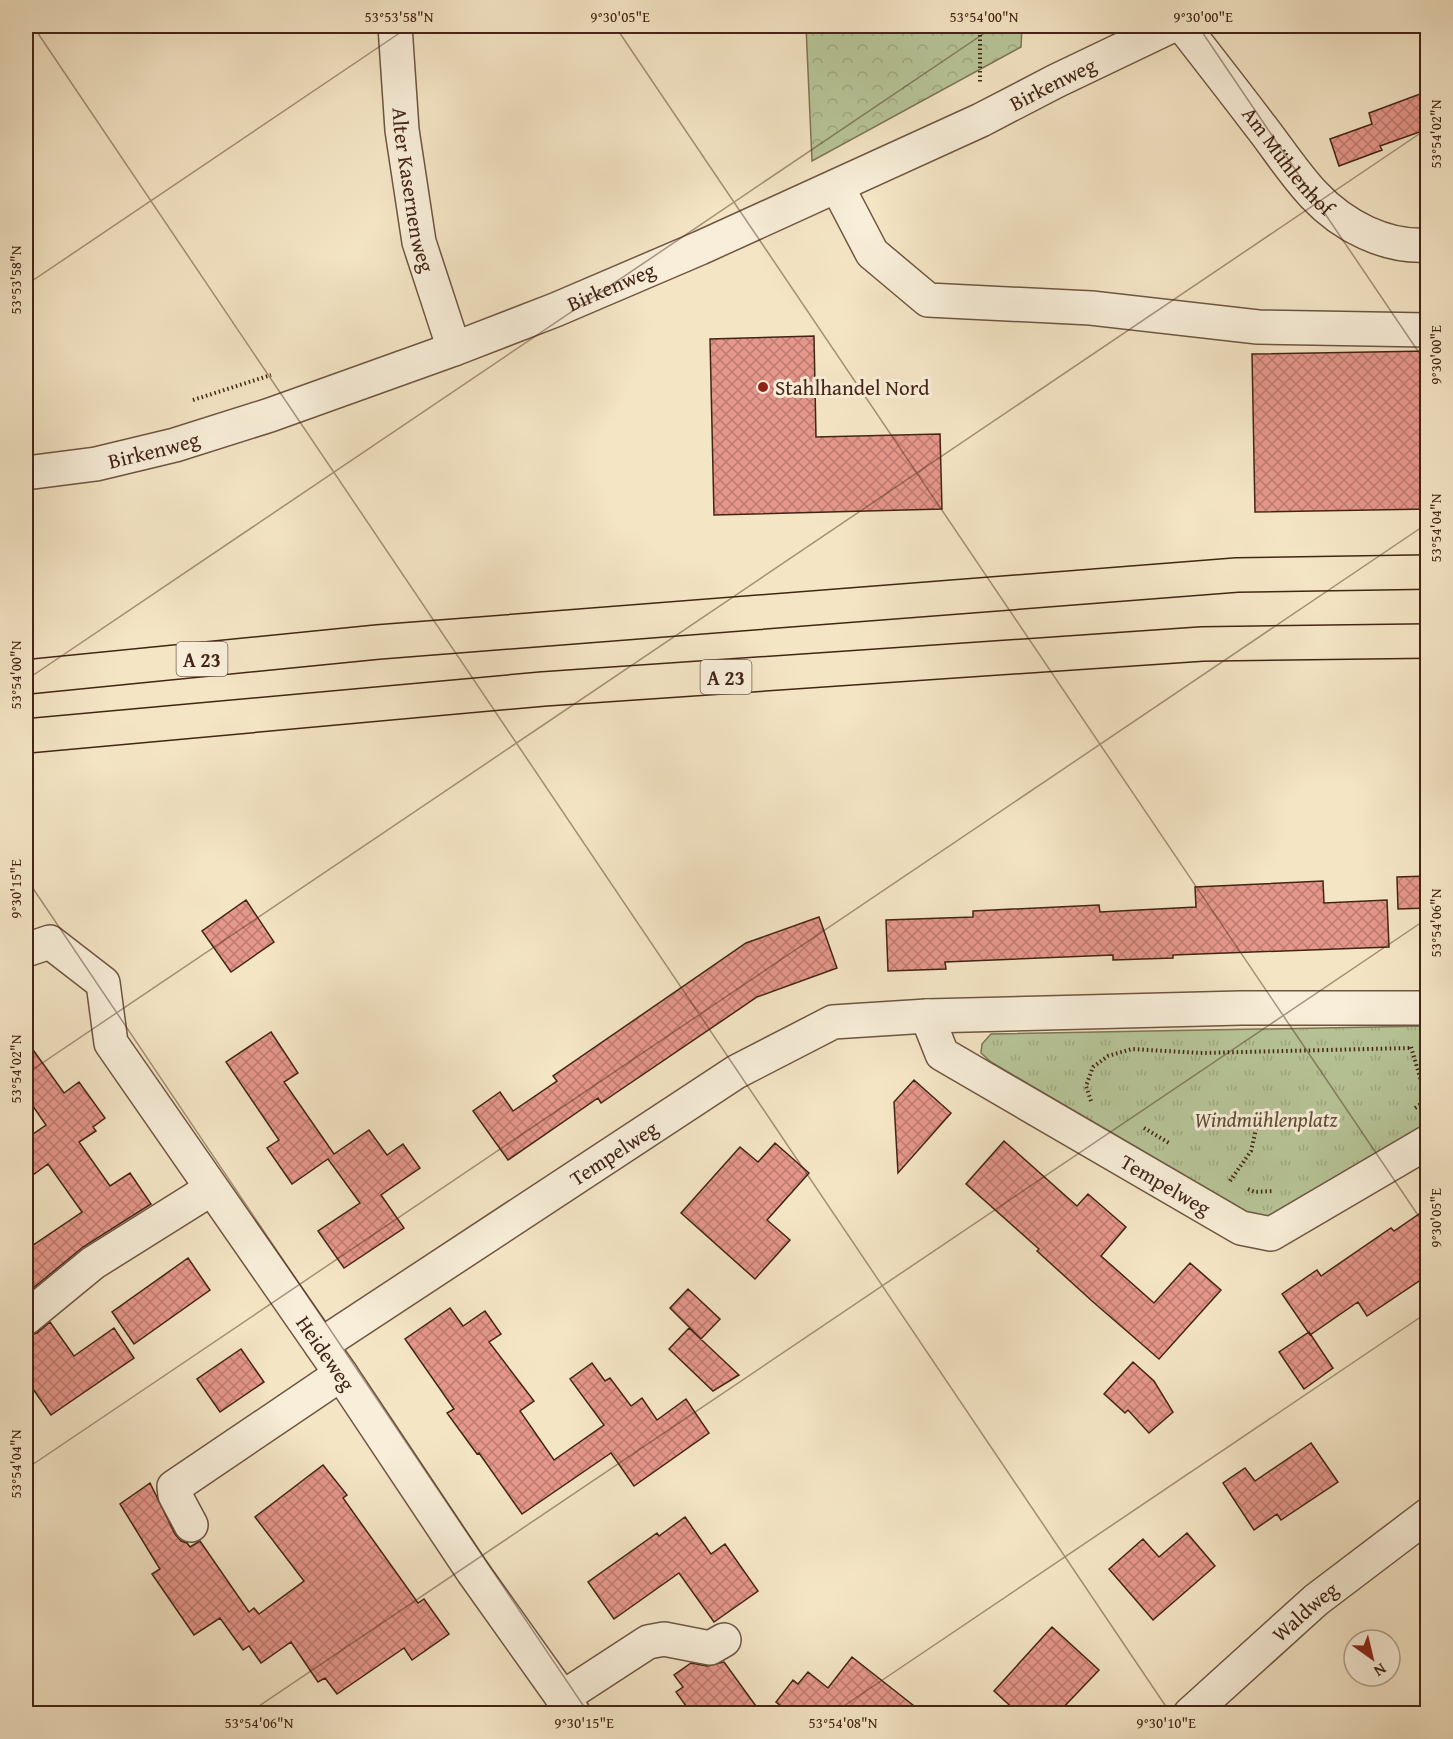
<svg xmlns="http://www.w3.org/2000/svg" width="1453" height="1739" font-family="'Gentium Book Plus',serif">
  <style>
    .grass { fill: url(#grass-tufts); stroke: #7d7556; stroke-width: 1.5 }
    .forest { fill: url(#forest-crowns); stroke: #7d7556; stroke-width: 1.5 }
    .building { fill: url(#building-cross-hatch); stroke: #432515; stroke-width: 1.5 }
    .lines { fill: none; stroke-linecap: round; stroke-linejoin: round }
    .minor-casing { stroke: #6f5541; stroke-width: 36 }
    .highway-casing { stroke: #432515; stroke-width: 36 }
    .path { stroke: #432515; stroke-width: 4; stroke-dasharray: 1.5 3; stroke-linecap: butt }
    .minor { stroke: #f8eed9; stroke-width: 33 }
    .highway { stroke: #f4e5c5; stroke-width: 33 }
    .ticks { fill: none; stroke: #432515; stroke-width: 1.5; stroke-opacity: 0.45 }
    .poi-dot { fill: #8f2418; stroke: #f8eed9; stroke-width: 2 }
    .labels { text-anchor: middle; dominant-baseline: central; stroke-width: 6; stroke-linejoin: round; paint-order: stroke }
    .shield { fill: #f8eed9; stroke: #796150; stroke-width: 1.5 }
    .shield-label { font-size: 20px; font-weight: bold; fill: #432515 }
    .street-label { font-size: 21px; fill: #432515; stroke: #f8eed9 }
    .poi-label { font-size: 21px; fill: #432515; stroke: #f8eed9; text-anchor: start }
    .park-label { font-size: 21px; font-style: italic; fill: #604d36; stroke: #f8eed9 }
    .neatline { fill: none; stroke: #432515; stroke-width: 2 }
    .ticks-label { font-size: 15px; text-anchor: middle; fill: #432515 }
  </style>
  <defs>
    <pattern id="grass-tufts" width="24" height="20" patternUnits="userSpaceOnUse" patternTransform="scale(1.5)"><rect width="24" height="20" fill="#b7c598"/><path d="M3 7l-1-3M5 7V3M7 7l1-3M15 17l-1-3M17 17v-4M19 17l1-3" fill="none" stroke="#9fa982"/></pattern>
    <pattern id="forest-crowns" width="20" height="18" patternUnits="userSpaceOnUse" patternTransform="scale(1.5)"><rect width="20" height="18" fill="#b7c598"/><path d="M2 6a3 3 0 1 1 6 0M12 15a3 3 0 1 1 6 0" fill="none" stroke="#9fa982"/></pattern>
    <pattern id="building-cross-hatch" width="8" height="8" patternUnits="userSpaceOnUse" patternTransform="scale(1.5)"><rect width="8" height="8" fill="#e6978b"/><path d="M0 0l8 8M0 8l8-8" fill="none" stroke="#bc7b70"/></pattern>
  </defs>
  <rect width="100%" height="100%" fill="#f4e5c5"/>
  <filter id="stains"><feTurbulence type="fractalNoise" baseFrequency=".00333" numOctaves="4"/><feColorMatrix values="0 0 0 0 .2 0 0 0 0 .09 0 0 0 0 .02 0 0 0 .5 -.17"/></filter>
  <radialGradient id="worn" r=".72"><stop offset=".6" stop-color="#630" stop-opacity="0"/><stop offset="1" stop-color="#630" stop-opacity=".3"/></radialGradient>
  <!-- grass -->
  <path class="grass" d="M 1427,1026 L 1427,1129 L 1276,1218 L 1254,1216 L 991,1062 L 981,1053 L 982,1044 L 991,1034 Z"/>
  <!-- forest -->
  <path class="forest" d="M 806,26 L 1022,26 L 1021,47 L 812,161 Z"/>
  <!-- building -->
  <path class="building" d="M 1428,91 L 1428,129 L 1380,146 L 1382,150 L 1339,166 L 1330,139 L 1372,124 L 1369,113 Z
    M 814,336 L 816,437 L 940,434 L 942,509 L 714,515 L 710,339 Z
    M 1428,351 L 1428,509 L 1255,512 L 1252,354 Z
    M 1428,876 L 1428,908 L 1398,909 L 1397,877 Z
    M 1323,881 L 1324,903 L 1387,900 L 1389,947 L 1173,955 L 1173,958 L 1113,960 L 1113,955 L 945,962 L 946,969 L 888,971 L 886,920 L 973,917 L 973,911 L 1099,905 L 1100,912 L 1196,907 L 1195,887 Z
    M 246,900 L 274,942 L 231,972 L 202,931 Z
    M 819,917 L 837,968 L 757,997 L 601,1103 L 598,1098 L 508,1160 L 473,1111 L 500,1092 L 513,1111 L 557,1081 L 553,1076 L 746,943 Z
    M 271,1032 L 298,1073 L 284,1082 L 334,1154 L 369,1130 L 387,1155 L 403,1144 L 420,1168 L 381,1195 L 404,1228 L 344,1268 L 318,1231 L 360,1203 L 328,1159 L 292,1184 L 267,1148 L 279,1140 L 226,1062 Z
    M 26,1040 L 64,1093 L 79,1082 L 105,1118 L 93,1127 L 96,1131 L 79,1142 L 110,1186 L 130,1173 L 151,1204 L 83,1247 L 26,1294 L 26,1250 L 82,1212 L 48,1164 L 26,1180 L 26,1139 L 46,1125 L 26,1096 Z
    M 914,1080 L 951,1113 L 898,1173 L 894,1102 Z
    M 1004,1141 L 1077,1206 L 1088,1194 L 1126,1227 L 1101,1256 L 1154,1303 L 1190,1263 L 1221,1290 L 1159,1359 L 1092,1301 L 1037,1251 L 1039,1249 L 966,1184 Z
    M 775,1143 L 809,1173 L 767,1220 L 790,1240 L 755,1279 L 681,1213 L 740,1147 L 758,1162 Z
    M 1428,1208 L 1428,1275 L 1367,1316 L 1358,1302 L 1310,1335 L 1282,1294 L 1317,1270 L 1321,1276 L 1391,1228 L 1394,1231 Z
    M 188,1258 L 210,1290 L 134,1344 L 112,1312 Z
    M 688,1289 L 720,1319 L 701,1339 L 670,1308 Z
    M 450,1308 L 463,1326 L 485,1311 L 501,1334 L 489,1342 L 534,1401 L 520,1411 L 554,1460 L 604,1425 L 570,1379 L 592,1363 L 605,1381 L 610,1378 L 631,1406 L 642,1398 L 657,1420 L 686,1399 L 709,1433 L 634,1486 L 611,1453 L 522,1514 L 479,1453 L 477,1454 L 447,1413 L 454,1409 L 405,1339 Z
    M 50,1322 L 74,1356 L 114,1328 L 134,1358 L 51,1415 L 26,1379 L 26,1336 L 37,1333 Z
    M 689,1328 L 739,1375 L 713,1391 L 669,1349 Z
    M 1309,1332 L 1333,1368 L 1304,1389 L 1279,1352 Z
    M 241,1349 L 264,1382 L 220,1412 L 197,1379 Z
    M 1133,1362 L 1154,1381 L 1173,1412 L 1149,1433 L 1128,1410 L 1125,1413 L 1104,1394 Z
    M 1311,1443 L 1338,1482 L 1281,1520 L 1277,1514 L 1254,1530 L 1223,1483 L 1245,1468 L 1255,1481 Z
    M 323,1465 L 347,1495 L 343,1498 L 418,1603 L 424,1599 L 449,1634 L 412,1660 L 404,1648 L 337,1694 L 325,1678 L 318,1682 L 291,1642 L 261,1663 L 249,1646 L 243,1650 L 220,1618 L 194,1635 L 152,1574 L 160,1569 L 120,1504 L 150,1483 L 175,1534 L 181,1541 L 187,1543 L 190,1547 L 200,1541 L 249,1612 L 254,1608 L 259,1614 L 304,1581 L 255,1517 Z
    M 685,1517 L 711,1554 L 725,1544 L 758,1591 L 714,1622 L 679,1573 L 614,1619 L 588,1582 L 657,1533 L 659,1536 Z
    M 1187,1533 L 1215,1566 L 1153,1620 L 1109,1569 L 1143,1539 L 1159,1557 Z
    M 1052,1627 L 1099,1670 L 1058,1713 L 1018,1713 L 994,1691 Z
    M 852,1657 L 923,1713 L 775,1713 L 781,1706 L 776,1702 L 793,1680 L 798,1684 L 808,1672 L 828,1688 Z
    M 724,1662 L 761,1713 L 691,1713 L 676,1692 L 683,1687 L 674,1675 L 691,1663 L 707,1666 Z"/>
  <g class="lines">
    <defs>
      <g id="minor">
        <path id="s1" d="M 395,26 L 402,130 L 419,242 L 454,349"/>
        <path id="s2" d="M 1183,26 C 1208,58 1233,90 1258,123 C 1277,147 1294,174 1314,195 C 1343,226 1386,248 1428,245"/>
        <path d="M 837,186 L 872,253 L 928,300 L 1091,308 L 1258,327 L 1428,330"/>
        <path id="s3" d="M 26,473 L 96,464 L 175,445 L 270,415 L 454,349 L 555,310 L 700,248 L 981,120 L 1056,81 L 1171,26"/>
        <path id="s4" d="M 26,950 L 50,942 L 103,983 L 111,1043 L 341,1374 L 473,1572 L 574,1714"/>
        <path id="s5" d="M 927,1016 L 942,1054 L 1241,1228 L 1271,1234 L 1428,1142"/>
        <path d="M 26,1318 L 93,1263 L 211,1189"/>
        <path id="s6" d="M 321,1345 L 736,1072 L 833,1022 L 927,1016 L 1241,1008 L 1428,1008"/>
        <path d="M 191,1525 L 175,1495 L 174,1487 L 341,1374"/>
        <path d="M 562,1698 L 648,1642 L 664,1639 L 710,1648 L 724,1640"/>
        <path id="s7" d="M 1190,1714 L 1316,1600 L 1428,1515"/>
      </g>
      <path id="highway" d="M 26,677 L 378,642 L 1237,575 L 1428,572
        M 26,736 L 543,689 L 1202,644 L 1428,641"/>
    </defs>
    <!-- minor casing -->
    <use href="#minor" class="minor-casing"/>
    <!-- highway casing -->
    <use href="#highway" class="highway-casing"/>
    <!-- path -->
    <path class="path" d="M 980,26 L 980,82
      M 193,400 L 271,375
      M 1411,1047 L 1427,1101
      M 1091,1101 L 1086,1086 L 1093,1067 L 1108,1056 L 1132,1049 L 1200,1053 L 1411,1048
      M 1415,1108 L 1427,1100
      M 1144,1128 L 1169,1143
      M 1230,1181 L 1251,1151 L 1257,1125
      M 1248,1189 L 1255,1192 L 1273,1191"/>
    <!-- minor -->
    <use href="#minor" class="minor"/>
    <!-- highway -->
    <use href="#highway" class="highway"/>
  </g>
  <!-- ticks -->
  <path class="ticks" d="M 33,26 L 1171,1714M 615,26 L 1428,1230M 1198,26 L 1428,366M 26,285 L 410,26M 26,680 L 995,26M 26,878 L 589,1714M 26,1074 L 1428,128M 26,1469 L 1428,523M 247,1714 L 1428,918M 832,1714 L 1428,1312M 1417,1714 L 1428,1707"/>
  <!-- markers -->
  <circle class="poi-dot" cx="763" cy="387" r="6"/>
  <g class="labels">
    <!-- shield labels -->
    <g class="shield">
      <rect x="176.5" y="642" width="51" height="34" rx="4.5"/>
      <rect x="700.5" y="660" width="51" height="34" rx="4.5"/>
    </g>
    <g class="shield-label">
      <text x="202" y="659">A 23</text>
      <text x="726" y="677">A 23</text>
    </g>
    <!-- street labels -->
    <g class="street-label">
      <text stroke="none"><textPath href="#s3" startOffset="1102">Birkenweg</textPath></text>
      <text stroke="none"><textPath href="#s2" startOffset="171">Am Mühlenhof</textPath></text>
      <text stroke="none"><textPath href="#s1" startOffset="165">Alter Kasernenweg</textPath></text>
      <text stroke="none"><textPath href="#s3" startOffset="616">Birkenweg</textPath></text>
      <text stroke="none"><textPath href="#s3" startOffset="130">Birkenweg</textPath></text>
      <text stroke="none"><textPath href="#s6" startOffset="350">Tempelweg</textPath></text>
      <text stroke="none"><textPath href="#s5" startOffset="300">Tempelweg</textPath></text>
      <text stroke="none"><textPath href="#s4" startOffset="530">Heideweg</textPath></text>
      <text stroke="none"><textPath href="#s7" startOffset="154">Waldweg</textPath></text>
    </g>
    <!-- poi labels -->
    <g class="poi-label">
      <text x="775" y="387">Stahlhandel Nord</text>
    </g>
    <!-- park labels -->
    <g class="park-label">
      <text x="1266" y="1119">Windmühlenplatz</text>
    </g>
  </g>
  <!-- margin -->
  <rect width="1453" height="1739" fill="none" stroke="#f4e5c5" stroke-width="66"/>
  <!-- north arrow -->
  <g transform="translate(1372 1658) rotate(146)"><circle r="28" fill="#f8eed9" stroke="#b09e8b" stroke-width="1.5"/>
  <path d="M0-4.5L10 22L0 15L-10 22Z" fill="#8f2418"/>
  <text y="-9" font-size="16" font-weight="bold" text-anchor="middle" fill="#432515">N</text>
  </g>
  <rect x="33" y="33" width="1387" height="1673" class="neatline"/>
  <g class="ticks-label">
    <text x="399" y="22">53°53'58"N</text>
    <text x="620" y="22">9°30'05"E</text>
    <text x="984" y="22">53°54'00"N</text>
    <text x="1203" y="22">9°30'00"E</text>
    <text transform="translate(1436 134) rotate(-90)" y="5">53°54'02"N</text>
    <text transform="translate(16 280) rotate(-90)" y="5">53°53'58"N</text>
    <text transform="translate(1436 355) rotate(-90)" y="5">9°30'00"E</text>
    <text transform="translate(1436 528) rotate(-90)" y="5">53°54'04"N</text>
    <text transform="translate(16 675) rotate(-90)" y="5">53°54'00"N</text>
    <text transform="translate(16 889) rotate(-90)" y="5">9°30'15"E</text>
    <text transform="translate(1436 923) rotate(-90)" y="5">53°54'06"N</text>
    <text transform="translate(16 1069) rotate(-90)" y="5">53°54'02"N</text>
    <text transform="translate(1436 1218) rotate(-90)" y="5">9°30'05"E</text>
    <text transform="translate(16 1464) rotate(-90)" y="5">53°54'04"N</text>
    <text x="259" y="1728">53°54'06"N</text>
    <text x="584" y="1728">9°30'15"E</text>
    <text x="843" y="1728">53°54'08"N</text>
    <text x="1166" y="1728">9°30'10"E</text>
  </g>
  <rect width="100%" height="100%" filter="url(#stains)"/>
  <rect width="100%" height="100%" fill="url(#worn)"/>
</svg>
